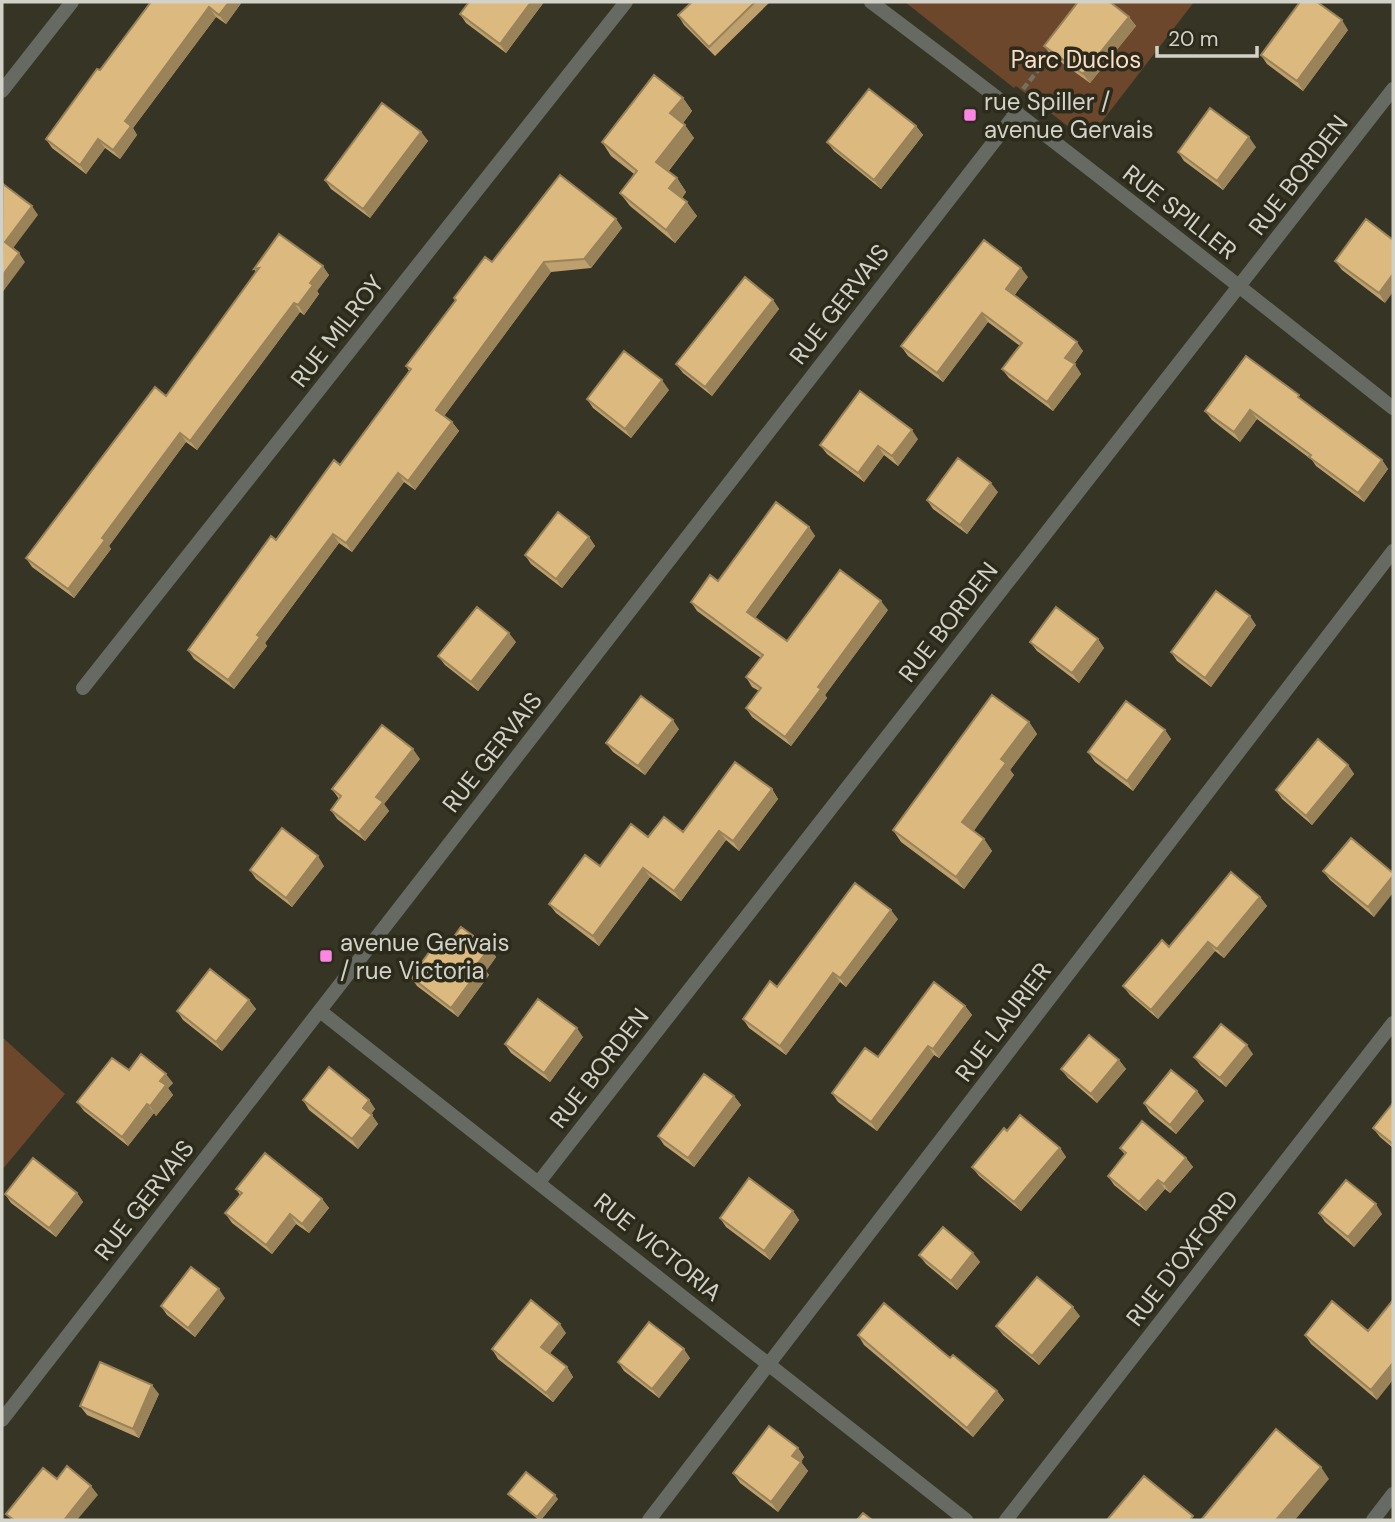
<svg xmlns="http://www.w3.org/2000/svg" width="1395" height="1522" font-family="'DM Sans',sans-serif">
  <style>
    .green { fill: #6d472c }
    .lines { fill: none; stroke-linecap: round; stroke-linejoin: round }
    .path { stroke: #727264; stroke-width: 4.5; stroke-dasharray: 7 3.5; stroke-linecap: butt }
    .street { stroke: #666a63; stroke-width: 14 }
    .wall { fill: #bda06d }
    .shaded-wall { fill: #9a8259 }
    .building { fill: #dcba7f; stroke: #9a8259; stroke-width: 2 }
    .poi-dot { fill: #fc86e4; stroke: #2c2b1b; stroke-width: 2.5 }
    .labels { text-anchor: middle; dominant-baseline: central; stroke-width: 7; stroke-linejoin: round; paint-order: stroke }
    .park-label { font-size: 24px; fill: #feddc8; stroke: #2c2b1b }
    .poi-label { font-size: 24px; fill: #d2d2c8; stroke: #2c2b1b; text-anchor: start }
    .street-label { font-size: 24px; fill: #d2d2c8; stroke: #2c2b1b }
  </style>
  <rect width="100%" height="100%" fill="#363525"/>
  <!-- green -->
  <path class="green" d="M 905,2 L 1194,2 L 1087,141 L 1016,86 L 1014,88 Z
    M 2,1037 L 65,1094 L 2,1170 Z"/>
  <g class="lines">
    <!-- path -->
    <path class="path" d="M 1023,89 L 1053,52"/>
    <!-- street -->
    <path class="street" d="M 871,2 C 1047,134 1220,271 1393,408
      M 2,91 L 72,2
      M 83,688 L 626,2
      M 320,1011 C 536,1180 750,1351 966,1520
      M 539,1182 L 1393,89
      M 2,1420 L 1017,112
      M 649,1520 L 1393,551
      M 1006,1520 L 1393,1023
      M 1373,1520 L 1393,1494"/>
  </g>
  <!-- wall -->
  <path class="wall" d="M 151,2 L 242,2 L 226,24 L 216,17 L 133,128 L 137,135 L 120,159 L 105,148 L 86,174 L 52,148 L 46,139 L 100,70 Z
    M 469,2 L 544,2 L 506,53 L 466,23 L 460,14 Z
    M 692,2 L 770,2 L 715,56 L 684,25 L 678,15 Z
    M 1129,17 L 1136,26 L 1090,83 L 1051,55 L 1044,46 Z
    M 1348,30 L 1303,91 L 1267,64 L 1261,55 Z
    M 683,98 L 692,111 L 683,123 L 694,138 L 668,172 L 677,178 L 686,192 L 682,198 L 697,216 L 675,243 L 630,206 L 620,193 L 634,174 L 611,156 L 602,142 Z
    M 916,126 L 923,135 L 881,189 L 834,151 L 827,142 Z
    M 421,132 L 428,141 L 370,218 L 331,189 L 325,180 Z
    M 1256,147 L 1223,190 L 1184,161 L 1178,152 Z
    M 616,219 L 622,228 L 591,268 L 551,272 L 444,416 L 452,422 L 459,431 L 415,490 L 404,482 L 352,552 L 339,543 L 265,643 L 267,646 L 234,689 L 194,659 L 188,650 L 340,465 L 409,371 L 406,366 L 455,301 L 454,298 L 492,262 Z
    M 1366,219 L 1385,303 L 1342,270 L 1335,261 Z
    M 279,234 L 329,275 L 317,291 L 319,294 L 304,315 L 300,312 L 197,450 L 186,442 L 109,546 L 111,549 L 74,598 L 32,567 L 26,558 L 166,396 L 256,272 L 254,269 Z
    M 1028,277 L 1014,296 L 1083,351 L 1074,364 L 1081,374 L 1053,411 L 1009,378 L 1002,369 L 1020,346 L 988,322 L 943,382 L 908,356 L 901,346 Z
    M 773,300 L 779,309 L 712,396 L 683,373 L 676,364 Z
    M 669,390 L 631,438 L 593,408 L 587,399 Z
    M 1303,401 L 1382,460 L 1388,469 L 1364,502 L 1316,466 L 1312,460 L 1257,419 L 1240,442 L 1212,420 L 1205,411 Z
    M 918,439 L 898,466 L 884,455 L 864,482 L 827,454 L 820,445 Z
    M 998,492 L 967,534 L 933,509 L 927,500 Z
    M 809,527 L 815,536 L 755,618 L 787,641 L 888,610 L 825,695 L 827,698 L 791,746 L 752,717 L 746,708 L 759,691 L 752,687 L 746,677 L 761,658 L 697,611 L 691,602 L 718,581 Z
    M 589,537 L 595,546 L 562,588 L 531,564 L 525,555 Z
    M 1256,625 L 1211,687 L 1177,661 L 1171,652 Z
    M 1098,639 L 1104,648 L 1079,683 L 1037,651 L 1030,642 Z
    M 516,642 L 478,691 L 445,665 L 438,656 Z
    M 1029,722 L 1037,734 L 1010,770 L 1014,775 L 973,831 L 984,839 L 992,851 L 964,889 L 901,842 L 893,830 Z
    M 679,729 L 645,775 L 613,752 L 606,743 Z
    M 1165,730 L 1171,739 L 1133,791 L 1095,762 L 1088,752 Z
    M 420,759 L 384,804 L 389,811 L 365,841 L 337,819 L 331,810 L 339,799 L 332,789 Z
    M 1348,765 L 1354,774 L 1312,825 L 1282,799 L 1276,790 Z
    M 772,789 L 778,799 L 739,851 L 726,840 L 681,901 L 650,877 L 599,946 L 556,913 L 549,904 L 600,866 L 648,837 L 683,832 Z
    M 324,866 L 292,907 L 256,879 L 250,870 Z
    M 1323,871 L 1393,873 L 1374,917 L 1330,880 Z
    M 1260,897 L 1267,906 L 1224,958 L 1215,951 L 1158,1019 L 1130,995 L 1123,986 L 1169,947 Z
    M 898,919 L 846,987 L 840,982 L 786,1055 L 749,1028 L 743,1019 L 777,987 Z
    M 490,948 L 496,957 L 486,971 L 489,975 L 458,1017 L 417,986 L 411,977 Z
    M 249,1000 L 256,1009 L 222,1051 L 183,1020 L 177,1011 Z
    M 965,1006 L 972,1015 L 939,1058 L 934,1055 L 877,1131 L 838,1102 L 832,1093 L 878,1057 Z
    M 583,1037 L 550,1082 L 511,1053 L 505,1044 Z
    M 1253,1054 L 1226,1087 L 1201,1066 L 1194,1057 Z
    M 1119,1060 L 1126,1069 L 1097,1103 L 1068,1078 L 1061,1069 Z
    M 129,1070 L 173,1083 L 168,1088 L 173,1095 L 156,1116 L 154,1113 L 128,1146 L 84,1111 L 77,1102 Z
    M 1197,1091 L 1204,1101 L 1176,1134 L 1150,1113 L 1144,1103 Z
    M 734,1096 L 741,1105 L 694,1167 L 664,1145 L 658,1136 Z
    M 303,1100 L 369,1100 L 375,1109 L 371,1114 L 378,1124 L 358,1149 L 309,1110 Z
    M 1393,1103 L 1393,1148 L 1380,1137 L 1373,1128 Z
    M 1007,1131 L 1060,1148 L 1066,1157 L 1021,1211 L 979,1176 L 972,1167 Z
    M 1120,1148 L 1186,1158 L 1193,1167 L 1170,1193 L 1165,1189 L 1146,1211 L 1114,1185 L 1108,1176 L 1125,1155 Z
    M 236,1189 L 322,1199 L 329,1208 L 309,1233 L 296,1224 L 272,1254 L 232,1223 L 225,1213 L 240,1195 Z
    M 77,1193 L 83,1202 L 56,1237 L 11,1203 L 5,1194 Z
    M 793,1211 L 799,1220 L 770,1260 L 726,1227 L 720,1218 Z
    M 1319,1213 L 1382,1214 L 1354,1247 L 1325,1222 Z
    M 973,1253 L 980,1262 L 957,1290 L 926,1264 L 919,1255 Z
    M 225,1298 L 195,1337 L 167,1315 L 161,1306 Z
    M 1080,1316 L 1039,1365 L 1003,1335 L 996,1326 Z
    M 1368,1331 L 1377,1400 L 1311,1344 L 1305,1335 Z
    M 566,1333 L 549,1354 L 567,1367 L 573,1377 L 553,1402 L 498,1359 L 492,1349 Z
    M 858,1335 L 950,1358 L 997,1391 L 1004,1400 L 973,1437 L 864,1345 Z
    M 690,1358 L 659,1398 L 624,1371 L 618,1362 Z
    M 159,1394 L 139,1438 L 87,1415 L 80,1406 Z
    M 798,1448 L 804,1457 L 801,1462 L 808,1471 L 778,1512 L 740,1483 L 733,1473 Z
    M 508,1494 L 558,1499 L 541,1520 L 539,1520 L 512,1498 Z"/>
  <!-- shaded-wall -->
  <path class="shaded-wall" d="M 229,2 L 242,2 L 226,24 L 219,15 Z
    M 531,2 L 544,2 L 506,53 L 500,44 Z
    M 209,7 L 216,17 L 133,128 L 137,135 L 120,159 L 113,150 L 125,121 Z
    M 1129,17 L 1136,26 L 1090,83 L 1083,74 Z
    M 1342,20 L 1348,30 L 1303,91 L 1297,81 Z
    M 683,98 L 692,111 L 680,127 L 670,113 Z
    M 685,125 L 694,138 L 665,175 L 656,162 Z
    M 916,126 L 923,135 L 881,189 L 874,180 Z
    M 421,132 L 428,141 L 370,218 L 363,209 Z
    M 1249,137 L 1256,147 L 1223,190 L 1217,181 Z
    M 98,139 L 105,148 L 86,174 L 80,165 Z
    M 677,178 L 686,192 L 679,201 L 669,188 Z
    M 687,202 L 697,216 L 675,243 L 666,230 Z
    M 32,206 L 38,215 L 11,251 L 5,242 Z
    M 616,219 L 622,228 L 591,268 L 584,259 Z
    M 19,253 L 25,262 L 2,293 L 2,276 Z
    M 544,262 L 551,272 L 442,419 L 436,410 Z
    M 323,266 L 329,275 L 317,291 L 319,294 L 304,315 L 298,305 L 310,283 Z
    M 1021,268 L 1028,277 L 1012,298 L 1006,289 Z
    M 1393,274 L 1393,292 L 1385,303 L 1379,293 Z
    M 773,300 L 779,309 L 712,396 L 705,387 Z
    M 294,303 L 300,312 L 197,450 L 190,441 Z
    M 982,313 L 988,322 L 943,382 L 937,373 Z
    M 1077,342 L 1083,351 L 1072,367 L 1065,358 Z
    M 1075,364 L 1081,374 L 1053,411 L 1047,402 Z
    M 662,380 L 669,390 L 631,438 L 625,429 Z
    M 1250,410 L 1257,419 L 1240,442 L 1234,432 Z
    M 452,422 L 459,431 L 415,490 L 408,481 Z
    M 912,430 L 918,439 L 898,466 L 892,456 Z
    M 180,433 L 186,442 L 109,546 L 111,549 L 74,598 L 68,589 L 102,538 Z
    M 878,446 L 884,455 L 864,482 L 858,473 Z
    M 1382,460 L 1388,469 L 1364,502 L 1358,493 Z
    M 398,473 L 404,482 L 352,552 L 346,543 Z
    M 991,483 L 998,492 L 967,534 L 960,525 Z
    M 809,527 L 815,536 L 753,621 L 747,612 Z
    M 333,534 L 339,543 L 265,643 L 267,646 L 234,689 L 228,680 L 257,635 Z
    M 589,537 L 595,546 L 562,588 L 556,579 Z
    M 881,601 L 888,610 L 825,695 L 827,698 L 791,746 L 785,737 L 818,687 Z
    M 1250,616 L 1256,625 L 1211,687 L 1205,678 Z
    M 509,633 L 516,642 L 478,691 L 471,682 Z
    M 1098,639 L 1104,648 L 1079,683 L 1072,673 Z
    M 673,720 L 679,729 L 645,775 L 638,766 Z
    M 1029,722 L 1037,734 L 1010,770 L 1014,775 L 971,835 L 962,822 L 1001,759 Z
    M 1165,730 L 1171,739 L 1133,791 L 1127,781 Z
    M 413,749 L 420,759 L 384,804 L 389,811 L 365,841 L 359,832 L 376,797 Z
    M 1348,765 L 1354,774 L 1312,825 L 1306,816 Z
    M 772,789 L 778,799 L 739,851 L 733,841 Z
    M 719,831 L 726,840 L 681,901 L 674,891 Z
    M 984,839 L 992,851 L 964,889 L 956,877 Z
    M 318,856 L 324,866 L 292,907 L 286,898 Z
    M 643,868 L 650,877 L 599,946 L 593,936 Z
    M 1393,876 L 1393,893 L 1374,917 L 1368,907 Z
    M 1260,897 L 1267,906 L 1224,958 L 1217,949 Z
    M 891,910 L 898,919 L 846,987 L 840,978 Z
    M 1208,942 L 1215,951 L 1158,1019 L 1151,1010 Z
    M 490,948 L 496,957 L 486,971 L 489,975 L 458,1017 L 451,1008 L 478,963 Z
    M 833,973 L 840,982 L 786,1055 L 780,1046 Z
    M 249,1000 L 256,1009 L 222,1051 L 216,1042 Z
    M 965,1006 L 972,1015 L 939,1058 L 933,1049 Z
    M 577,1028 L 583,1037 L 550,1082 L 544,1073 Z
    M 1247,1045 L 1253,1054 L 1226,1087 L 1220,1078 Z
    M 928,1046 L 934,1055 L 877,1131 L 871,1122 Z
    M 1119,1060 L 1126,1069 L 1097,1103 L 1091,1094 Z
    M 166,1074 L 173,1083 L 168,1088 L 173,1095 L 156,1116 L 150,1106 L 160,1081 Z
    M 1197,1091 L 1204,1101 L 1176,1134 L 1170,1125 Z
    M 734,1096 L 741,1105 L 694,1167 L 688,1158 Z
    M 369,1100 L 375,1109 L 369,1117 L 363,1108 Z
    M 147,1104 L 154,1113 L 128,1146 L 122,1137 Z
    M 372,1115 L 378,1124 L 358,1149 L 352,1139 Z
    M 1060,1148 L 1066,1157 L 1021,1211 L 1014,1202 Z
    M 1186,1158 L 1193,1167 L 1170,1193 L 1164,1184 Z
    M 1158,1180 L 1165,1189 L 1146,1211 L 1139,1202 Z
    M 77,1193 L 83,1202 L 56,1237 L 49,1228 Z
    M 322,1199 L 329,1208 L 309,1233 L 302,1224 Z
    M 1376,1204 L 1382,1214 L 1354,1247 L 1348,1237 Z
    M 793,1211 L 799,1220 L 770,1260 L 764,1251 Z
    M 290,1214 L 296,1224 L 272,1254 L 266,1245 Z
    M 973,1253 L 980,1262 L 957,1290 L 951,1281 Z
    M 219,1289 L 225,1298 L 195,1337 L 188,1328 Z
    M 1073,1307 L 1080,1316 L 1039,1365 L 1032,1356 Z
    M 560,1324 L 566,1333 L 548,1356 L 541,1347 Z
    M 684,1349 L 690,1358 L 659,1398 L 652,1389 Z
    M 1393,1363 L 1393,1380 L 1377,1400 L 1371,1390 Z
    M 567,1367 L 573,1377 L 553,1402 L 546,1393 Z
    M 152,1385 L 159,1394 L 139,1438 L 133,1429 Z
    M 997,1391 L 1004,1400 L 973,1437 L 967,1428 Z
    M 798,1448 L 804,1457 L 799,1465 L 792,1456 Z
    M 801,1462 L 808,1471 L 778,1512 L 771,1502 Z
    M 1321,1467 L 1329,1479 L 1295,1520 L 1276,1520 Z
    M 91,1486 L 98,1495 L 77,1520 L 64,1520 Z
    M 555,1495 L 558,1499 L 541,1520 L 540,1520 L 537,1517 Z"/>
  <!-- building -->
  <path class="building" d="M 151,2 L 229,2 L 219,15 L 209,7 L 125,121 L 131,126 L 113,150 L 98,139 L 80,165 L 46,139 L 97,69 L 100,70 Z
    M 469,2 L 531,2 L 500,44 L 460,14 Z
    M 692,2 L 755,2 L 709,47 L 678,15 Z
    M 1078,2 L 1110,2 L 1129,17 L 1083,74 L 1044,46 Z
    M 1300,2 L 1317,2 L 1342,20 L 1297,81 L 1261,55 Z
    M 654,75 L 683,98 L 670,113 L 685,125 L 656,162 L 677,178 L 669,188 L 687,202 L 666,230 L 620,193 L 637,171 L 602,142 Z
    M 869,89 L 916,126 L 874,180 L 827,142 Z
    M 382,103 L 421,132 L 363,209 L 325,180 Z
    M 1210,108 L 1249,137 L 1217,181 L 1178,152 Z
    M 560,175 L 616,219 L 584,259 L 544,262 L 436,410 L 452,422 L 408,481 L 398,473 L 346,543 L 333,534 L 257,635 L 260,637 L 228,680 L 188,650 L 271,536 L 276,540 L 334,460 L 340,465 L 411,369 L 406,366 L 456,300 L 454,298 L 485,257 L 492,262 Z
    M 3,184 L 32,206 L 5,242 L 19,253 L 2,276 Z
    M 1366,219 L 1393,240 L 1393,274 L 1379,293 L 1335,261 Z
    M 279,234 L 323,266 L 310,283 L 313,285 L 298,305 L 294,303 L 190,441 L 180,433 L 102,538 L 105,540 L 68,589 L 26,558 L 155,387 L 166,396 L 259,268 L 254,269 Z
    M 984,240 L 1021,268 L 1006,289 L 1077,342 L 1065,358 L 1075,364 L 1047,402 L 1002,369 L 1022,343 L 982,313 L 937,373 L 901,346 Z
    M 745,277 L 773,300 L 705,387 L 676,364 Z
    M 624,351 L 662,380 L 625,429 L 587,399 Z
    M 1246,356 L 1299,395 L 1298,397 L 1382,460 L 1358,493 L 1309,457 L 1311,455 L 1250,410 L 1234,432 L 1205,411 Z
    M 860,391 L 912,430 L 892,456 L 878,446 L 858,473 L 820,445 Z
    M 958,458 L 991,483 L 960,525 L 927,500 Z
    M 776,502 L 809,527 L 747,612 L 787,641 L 840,570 L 881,601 L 818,687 L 821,689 L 785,737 L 746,708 L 761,688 L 746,677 L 763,655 L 691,602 L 710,575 L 718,581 Z
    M 558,512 L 589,537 L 556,579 L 525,555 Z
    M 1216,591 L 1250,616 L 1205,678 L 1171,652 Z
    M 477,607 L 509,633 L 471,682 L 438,656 Z
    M 1056,607 L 1098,639 L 1072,673 L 1030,642 Z
    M 992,695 L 1029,722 L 1001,759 L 1006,763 L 962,822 L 984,839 L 956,877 L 893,830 Z
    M 641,696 L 673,720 L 638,766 L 606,743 Z
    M 1126,701 L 1165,730 L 1127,781 L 1088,752 Z
    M 382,725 L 413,749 L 376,797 L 383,802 L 359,832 L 331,810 L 341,796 L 332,789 Z
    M 1318,739 L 1348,765 L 1306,816 L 1276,790 Z
    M 735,762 L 772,789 L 733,841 L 719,831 L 674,891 L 643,868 L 593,936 L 549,904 L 585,855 L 600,866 L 631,824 L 648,837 L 664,817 L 683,832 Z
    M 282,828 L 318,856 L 286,898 L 250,870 Z
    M 1351,838 L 1393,873 L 1393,876 L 1368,907 L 1323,871 Z
    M 1231,872 L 1260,897 L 1217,949 L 1208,942 L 1151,1010 L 1123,986 L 1162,940 L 1169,947 Z
    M 855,883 L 891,910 L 840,978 L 833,973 L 780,1046 L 743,1019 L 770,981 L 777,987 Z
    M 461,927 L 490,948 L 478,963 L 482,966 L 451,1008 L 411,977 L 442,935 L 450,942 Z
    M 210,969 L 249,1000 L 216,1042 L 177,1011 Z
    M 934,982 L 965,1006 L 933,1049 L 928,1046 L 871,1122 L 832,1093 L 865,1048 L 878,1057 Z
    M 538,999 L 577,1028 L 544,1073 L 505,1044 Z
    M 1221,1024 L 1247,1045 L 1220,1078 L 1194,1057 Z
    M 1089,1035 L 1119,1060 L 1091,1094 L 1061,1069 Z
    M 141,1054 L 166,1074 L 160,1081 L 166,1085 L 150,1106 L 147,1104 L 122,1137 L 77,1102 L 112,1058 L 129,1070 Z
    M 329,1067 L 369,1100 L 363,1108 L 372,1115 L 352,1139 L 303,1100 Z
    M 1171,1070 L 1197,1091 L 1170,1125 L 1144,1103 Z
    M 704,1074 L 734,1096 L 688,1158 L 658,1136 Z
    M 1393,1103 L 1393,1144 L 1373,1128 Z
    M 1020,1115 L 1060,1148 L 1014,1202 L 972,1167 L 1004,1128 L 1007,1131 Z
    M 1142,1121 L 1186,1158 L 1164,1184 L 1158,1180 L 1139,1202 L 1108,1176 L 1126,1153 L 1120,1148 Z
    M 265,1153 L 322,1199 L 302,1224 L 290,1214 L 266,1245 L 225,1213 L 242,1193 L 236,1189 Z
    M 33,1158 L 77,1193 L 49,1228 L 5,1194 Z
    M 749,1178 L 793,1211 L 764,1251 L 720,1218 Z
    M 1346,1180 L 1376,1204 L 1348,1237 L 1319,1213 Z
    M 943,1227 L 973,1253 L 951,1281 L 919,1255 Z
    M 191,1267 L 219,1289 L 188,1328 L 161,1306 Z
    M 1037,1277 L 1073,1307 L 1032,1356 L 996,1326 Z
    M 531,1300 L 560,1324 L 541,1347 L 567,1367 L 546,1393 L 492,1349 Z
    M 1393,1300 L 1393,1363 L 1371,1390 L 1305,1335 L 1332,1301 L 1368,1331 Z
    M 884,1303 L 950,1358 L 953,1355 L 997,1391 L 967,1428 L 858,1335 Z
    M 649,1322 L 684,1349 L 652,1389 L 618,1362 Z
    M 100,1362 L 152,1385 L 133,1429 L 80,1406 Z
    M 769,1426 L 798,1448 L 792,1456 L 801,1462 L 771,1502 L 733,1473 Z
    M 1276,1429 L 1321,1467 L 1276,1520 L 1201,1520 Z
    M 67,1466 L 91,1486 L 64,1520 L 14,1520 L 6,1514 L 43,1468 L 57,1479 Z
    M 526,1472 L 555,1495 L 537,1517 L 508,1494 Z
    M 1144,1476 L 1193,1516 L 1190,1520 L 1107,1520 Z
    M 863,1513 L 872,1520 L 857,1520 Z"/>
  <!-- markers -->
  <g class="poi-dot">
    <rect x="963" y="108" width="14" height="14" rx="3.5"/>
    <rect x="319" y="949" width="14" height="14" rx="3.5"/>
  </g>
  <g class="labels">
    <!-- park labels -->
    <g class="park-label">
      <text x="1076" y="59">Parc Duclos</text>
    </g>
    <!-- poi labels -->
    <g class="poi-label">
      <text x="984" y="101">rue Spiller /<tspan x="984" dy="28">avenue Gervais</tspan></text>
      <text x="340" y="942">avenue Gervais<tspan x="340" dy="28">/ rue Victoria</tspan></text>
    </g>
    <!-- street labels -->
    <g class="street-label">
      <text transform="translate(1298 175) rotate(-52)">RUE BORDEN</text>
      <text transform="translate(1180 212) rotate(38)">RUE SPILLER</text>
      <text transform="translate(839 304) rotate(-52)">RUE GERVAIS</text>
      <text transform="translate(337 331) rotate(-52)">RUE MILROY</text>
      <text transform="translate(948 622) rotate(-52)">RUE BORDEN</text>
      <text transform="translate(492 752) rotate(-52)">RUE GERVAIS</text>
      <text transform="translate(1003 1022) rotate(-53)">RUE LAURIER</text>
      <text transform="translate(599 1068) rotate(-52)">RUE BORDEN</text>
      <text transform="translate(144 1200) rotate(-52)">RUE GERVAIS</text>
      <text transform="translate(658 1247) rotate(39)">RUE VICTORIA</text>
      <text transform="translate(1182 1258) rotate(-52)">RUE D'OXFORD</text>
    </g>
  </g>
  <!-- border -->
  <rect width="1395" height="1522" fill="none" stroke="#d2d2c8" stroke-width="7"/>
  <!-- scale -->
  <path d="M1157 46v10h100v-10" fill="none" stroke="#d2d2c8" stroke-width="3.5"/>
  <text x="1168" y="46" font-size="21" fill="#d2d2c8" stroke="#2c2b1b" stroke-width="5" paint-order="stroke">20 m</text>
</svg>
